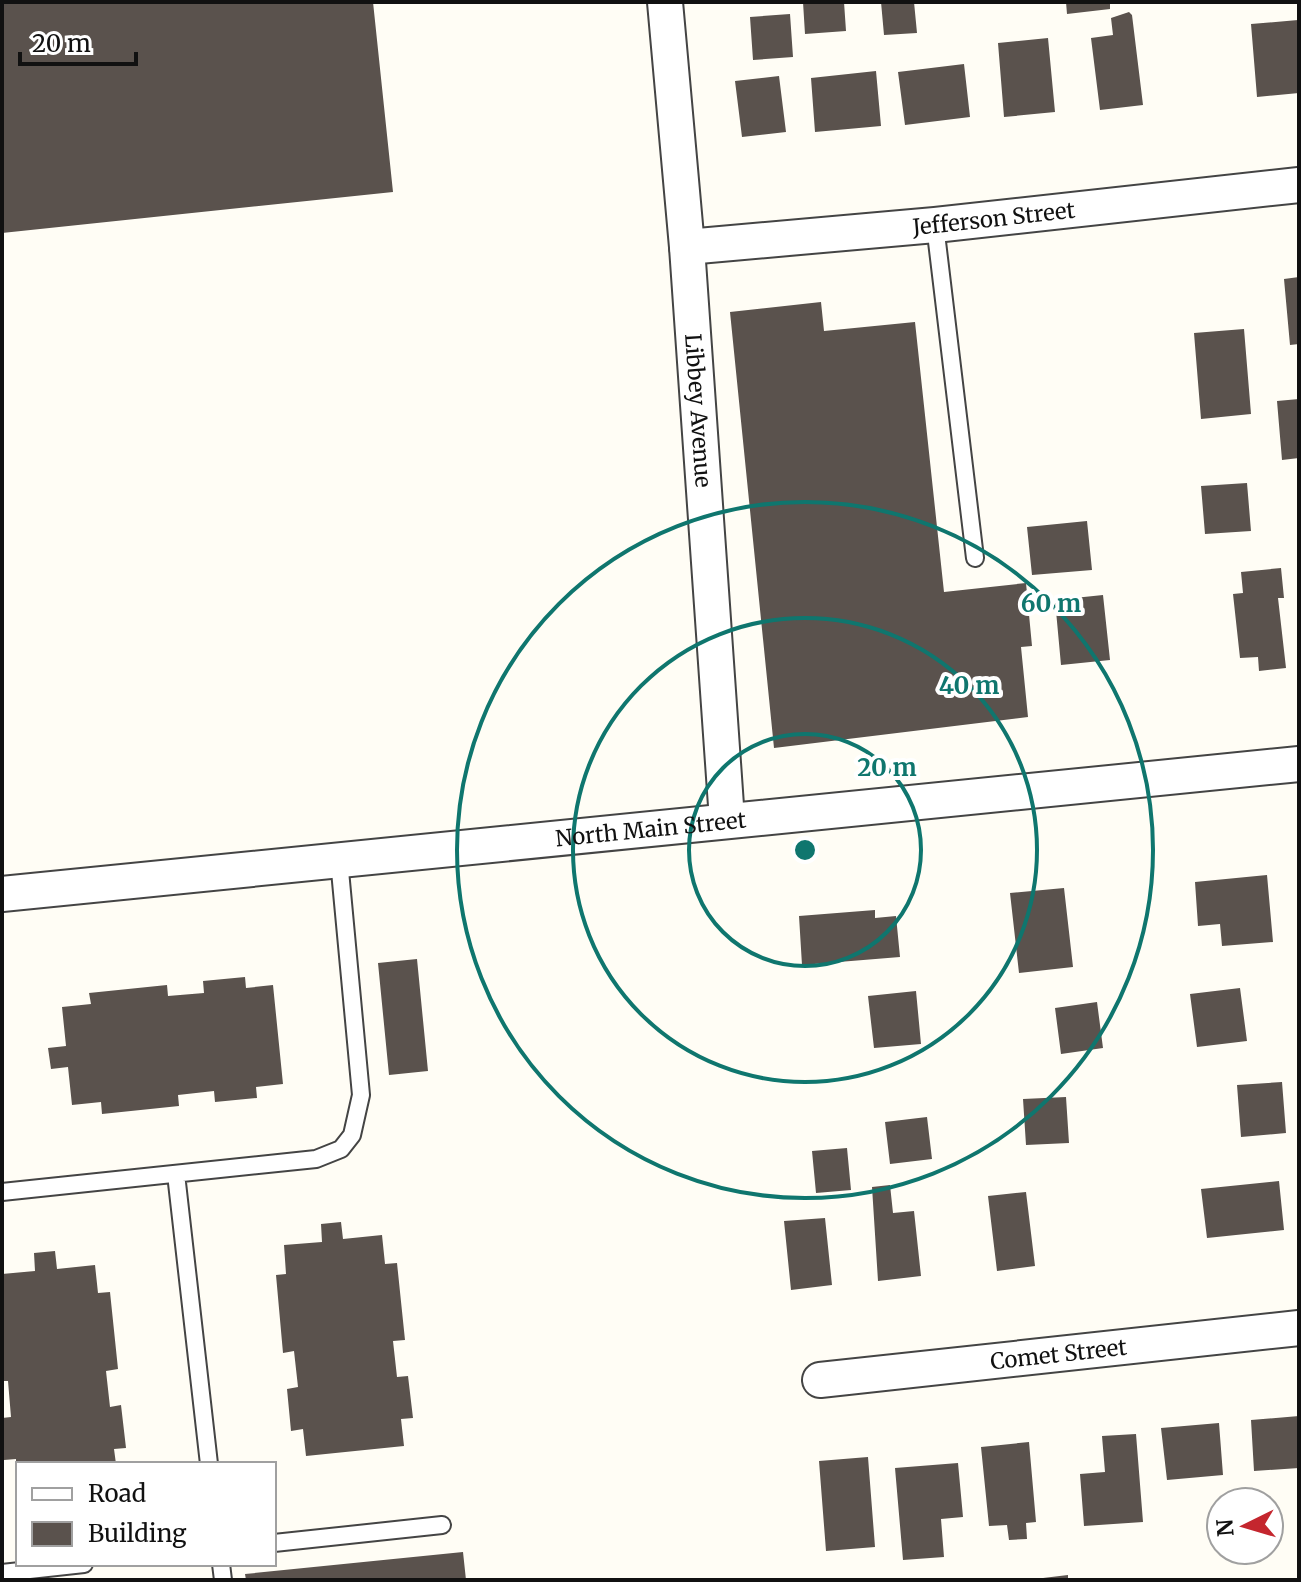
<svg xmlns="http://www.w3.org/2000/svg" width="1301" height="1582" font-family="Merriweather,serif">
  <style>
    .building { fill: #5a524d }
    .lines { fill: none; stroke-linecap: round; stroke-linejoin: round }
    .service-casing { stroke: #444; stroke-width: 20 }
    .minor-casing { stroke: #444; stroke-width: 38 }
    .service { stroke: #fff; stroke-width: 16 }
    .minor { stroke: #fff; stroke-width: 34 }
    .ring { fill: none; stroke: #0f766e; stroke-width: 4 }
    .labels { text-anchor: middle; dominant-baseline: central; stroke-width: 8; stroke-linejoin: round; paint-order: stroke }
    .street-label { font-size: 22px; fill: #111; stroke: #fff }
    .centre { fill: #0f766e; stroke: #fff; stroke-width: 4 }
    .ring-label { font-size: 24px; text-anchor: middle; font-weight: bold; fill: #0f766e; stroke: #fff; stroke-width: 8; stroke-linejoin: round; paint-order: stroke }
  </style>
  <rect width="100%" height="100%" fill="#fffdf5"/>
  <!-- building -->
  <path class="building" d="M 2,2 L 373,2 L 393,192 L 2,233 Z
    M 803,2 L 844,2 L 846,31 L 805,34 Z
    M 881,2 L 914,2 L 917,33 L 884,35 Z
    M 1066,2 L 1110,2 L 1110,9 L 1067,14 Z
    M 1129,12 L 1132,15 L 1143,105 L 1100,110 L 1091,38 L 1113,35 L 1111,18 Z
    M 790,14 L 793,57 L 753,60 L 750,17 Z
    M 1298,20 L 1299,93 L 1257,97 L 1251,24 Z
    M 1048,38 L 1055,112 L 1004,117 L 998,43 Z
    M 964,64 L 970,117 L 905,125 L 898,72 Z
    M 876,71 L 881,126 L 815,132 L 811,78 Z
    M 779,76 L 786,132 L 742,137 L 735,81 Z
    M 1299,277 L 1299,344 L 1290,345 L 1284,279 Z
    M 821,302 L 824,331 L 915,322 L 944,592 L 1026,583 L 1032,646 L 1021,647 L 1028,717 L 774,748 L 730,312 Z
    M 1244,329 L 1251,414 L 1201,419 L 1194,333 Z
    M 1299,399 L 1299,458 L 1282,460 L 1277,401 Z
    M 1247,483 L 1251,531 L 1205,534 L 1201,486 Z
    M 1087,521 L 1092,570 L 1032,575 L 1027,527 Z
    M 1281,568 L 1284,598 L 1278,598 L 1286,668 L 1259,671 L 1258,657 L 1240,658 L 1233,594 L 1243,593 L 1241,572 Z
    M 1103,595 L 1110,660 L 1061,665 L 1055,600 Z
    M 1267,875 L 1273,942 L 1222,946 L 1220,924 L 1198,926 L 1195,882 Z
    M 1064,888 L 1073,967 L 1019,973 L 1010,893 Z
    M 875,910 L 875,918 L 896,916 L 900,957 L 802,965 L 799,916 Z
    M 417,959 L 428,1071 L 389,1075 L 378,963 Z
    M 245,977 L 246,988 L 273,985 L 283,1084 L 256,1087 L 257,1098 L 215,1102 L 214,1091 L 178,1095 L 179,1106 L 102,1114 L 101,1102 L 72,1105 L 68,1067 L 51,1069 L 48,1048 L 66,1046 L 62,1007 L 91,1004 L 89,993 L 167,985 L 168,996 L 204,993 L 203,981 Z
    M 1240,988 L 1247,1041 L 1197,1047 L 1190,994 Z
    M 916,991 L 921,1044 L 874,1048 L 868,996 Z
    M 1097,1002 L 1103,1048 L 1061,1054 L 1055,1008 Z
    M 1282,1082 L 1286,1133 L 1241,1137 L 1237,1085 Z
    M 1066,1097 L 1069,1143 L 1026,1145 L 1023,1099 Z
    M 927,1117 L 932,1159 L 890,1164 L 885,1122 Z
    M 847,1148 L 851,1190 L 816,1193 L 812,1151 Z
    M 1279,1181 L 1284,1230 L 1207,1238 L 1201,1189 Z
    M 890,1185 L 893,1213 L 914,1211 L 921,1276 L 878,1281 L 872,1187 Z
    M 1026,1192 L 1035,1266 L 997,1271 L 988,1196 Z
    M 825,1218 L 832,1285 L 791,1290 L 784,1221 Z
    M 341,1222 L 343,1239 L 382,1235 L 385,1264 L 397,1263 L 405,1340 L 393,1341 L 397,1377 L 408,1376 L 413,1418 L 401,1419 L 404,1446 L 306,1456 L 303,1429 L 291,1431 L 287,1389 L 298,1387 L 294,1351 L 283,1353 L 276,1275 L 286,1274 L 284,1245 L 322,1242 L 321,1224 Z
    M 55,1251 L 57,1269 L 95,1265 L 98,1293 L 110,1292 L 118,1369 L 106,1371 L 110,1407 L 121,1405 L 126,1448 L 114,1449 L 116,1464 L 16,1464 L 16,1459 L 4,1460 L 2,1418 L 11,1417 L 8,1381 L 2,1381 L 2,1274 L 35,1271 L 34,1253 Z
    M 1299,1416 L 1299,1468 L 1254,1471 L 1251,1420 Z
    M 1219,1423 L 1223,1475 L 1167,1480 L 1161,1428 Z
    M 1136,1434 L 1143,1522 L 1084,1526 L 1080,1474 L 1105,1472 L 1102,1436 Z
    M 1029,1442 L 1036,1522 L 1026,1523 L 1027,1539 L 1009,1540 L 1007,1525 L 989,1526 L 981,1447 Z
    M 868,1457 L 875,1547 L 826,1551 L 819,1461 Z
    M 958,1463 L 963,1517 L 941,1519 L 944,1557 L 903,1560 L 895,1468 Z
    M 463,1552 L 466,1580 L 246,1580 L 245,1574 Z
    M 1068,1575 L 1068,1580 L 1043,1580 L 1043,1578 Z"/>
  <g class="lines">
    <defs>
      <path id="service" d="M 935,225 L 975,558
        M 176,1174 L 209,1464
        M 2,1192 L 316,1159 L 341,1149 L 352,1135 L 361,1095 L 339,860
        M 274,1543 L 442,1525
        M 221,1564 L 223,1580
        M 2,1573 L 84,1564"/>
      <g id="minor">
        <path id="s1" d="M 665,2 L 687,247 L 727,820"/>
        <path id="s2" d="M 687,247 L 935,225 L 1299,185"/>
        <path id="s3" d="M 2,894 L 1299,764"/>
        <path id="s4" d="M 820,1380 L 1299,1328"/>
      </g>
    </defs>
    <!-- service casing -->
    <use href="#service" class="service-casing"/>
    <!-- minor casing -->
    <use href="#minor" class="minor-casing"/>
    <!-- service -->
    <use href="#service" class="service"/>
    <!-- minor -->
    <use href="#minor" class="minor"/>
  </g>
  <!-- distance rings -->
  <g class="ring">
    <circle cx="805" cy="850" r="116"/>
    <circle cx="805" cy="850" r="232"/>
    <circle cx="805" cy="850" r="348"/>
  </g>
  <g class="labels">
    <!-- street labels -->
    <g class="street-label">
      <text stroke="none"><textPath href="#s2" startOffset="308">Jefferson Street</textPath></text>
      <text stroke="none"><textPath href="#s1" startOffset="410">Libbey Avenue</textPath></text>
      <text stroke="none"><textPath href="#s3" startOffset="652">North Main Street</textPath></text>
      <text stroke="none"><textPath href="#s4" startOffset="240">Comet Street</textPath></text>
    </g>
  </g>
  <circle cx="805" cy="850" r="12" class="centre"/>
  <g class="ring-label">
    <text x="1051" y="612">60 m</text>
    <text x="969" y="694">40 m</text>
    <text x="887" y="776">20 m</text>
  </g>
  <!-- border -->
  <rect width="1301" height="1582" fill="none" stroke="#111111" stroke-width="8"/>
  <!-- legend -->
  <rect x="16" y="1462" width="260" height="104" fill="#ffffff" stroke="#a0a0a0" stroke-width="2"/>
  <rect x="32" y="1488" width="40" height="12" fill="#ffffff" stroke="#a0a0a0" stroke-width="2"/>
  <text x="88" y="1502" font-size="24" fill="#111111">Road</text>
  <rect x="32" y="1522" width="40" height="24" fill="#5a524d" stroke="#a0a0a0" stroke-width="2"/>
  <text x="88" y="1542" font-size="24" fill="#111111">Building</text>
  <!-- north arrow -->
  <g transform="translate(1245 1526) rotate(265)"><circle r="38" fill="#ffffff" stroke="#a0a0a0" stroke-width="2"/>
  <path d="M0-6L14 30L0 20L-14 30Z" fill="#c4262e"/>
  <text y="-12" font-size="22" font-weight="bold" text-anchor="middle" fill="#111111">N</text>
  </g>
  <!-- scale -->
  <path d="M20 52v12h116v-12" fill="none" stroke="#111111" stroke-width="4"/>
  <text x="32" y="52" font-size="24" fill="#111111" stroke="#ffffff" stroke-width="6" paint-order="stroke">20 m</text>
</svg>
